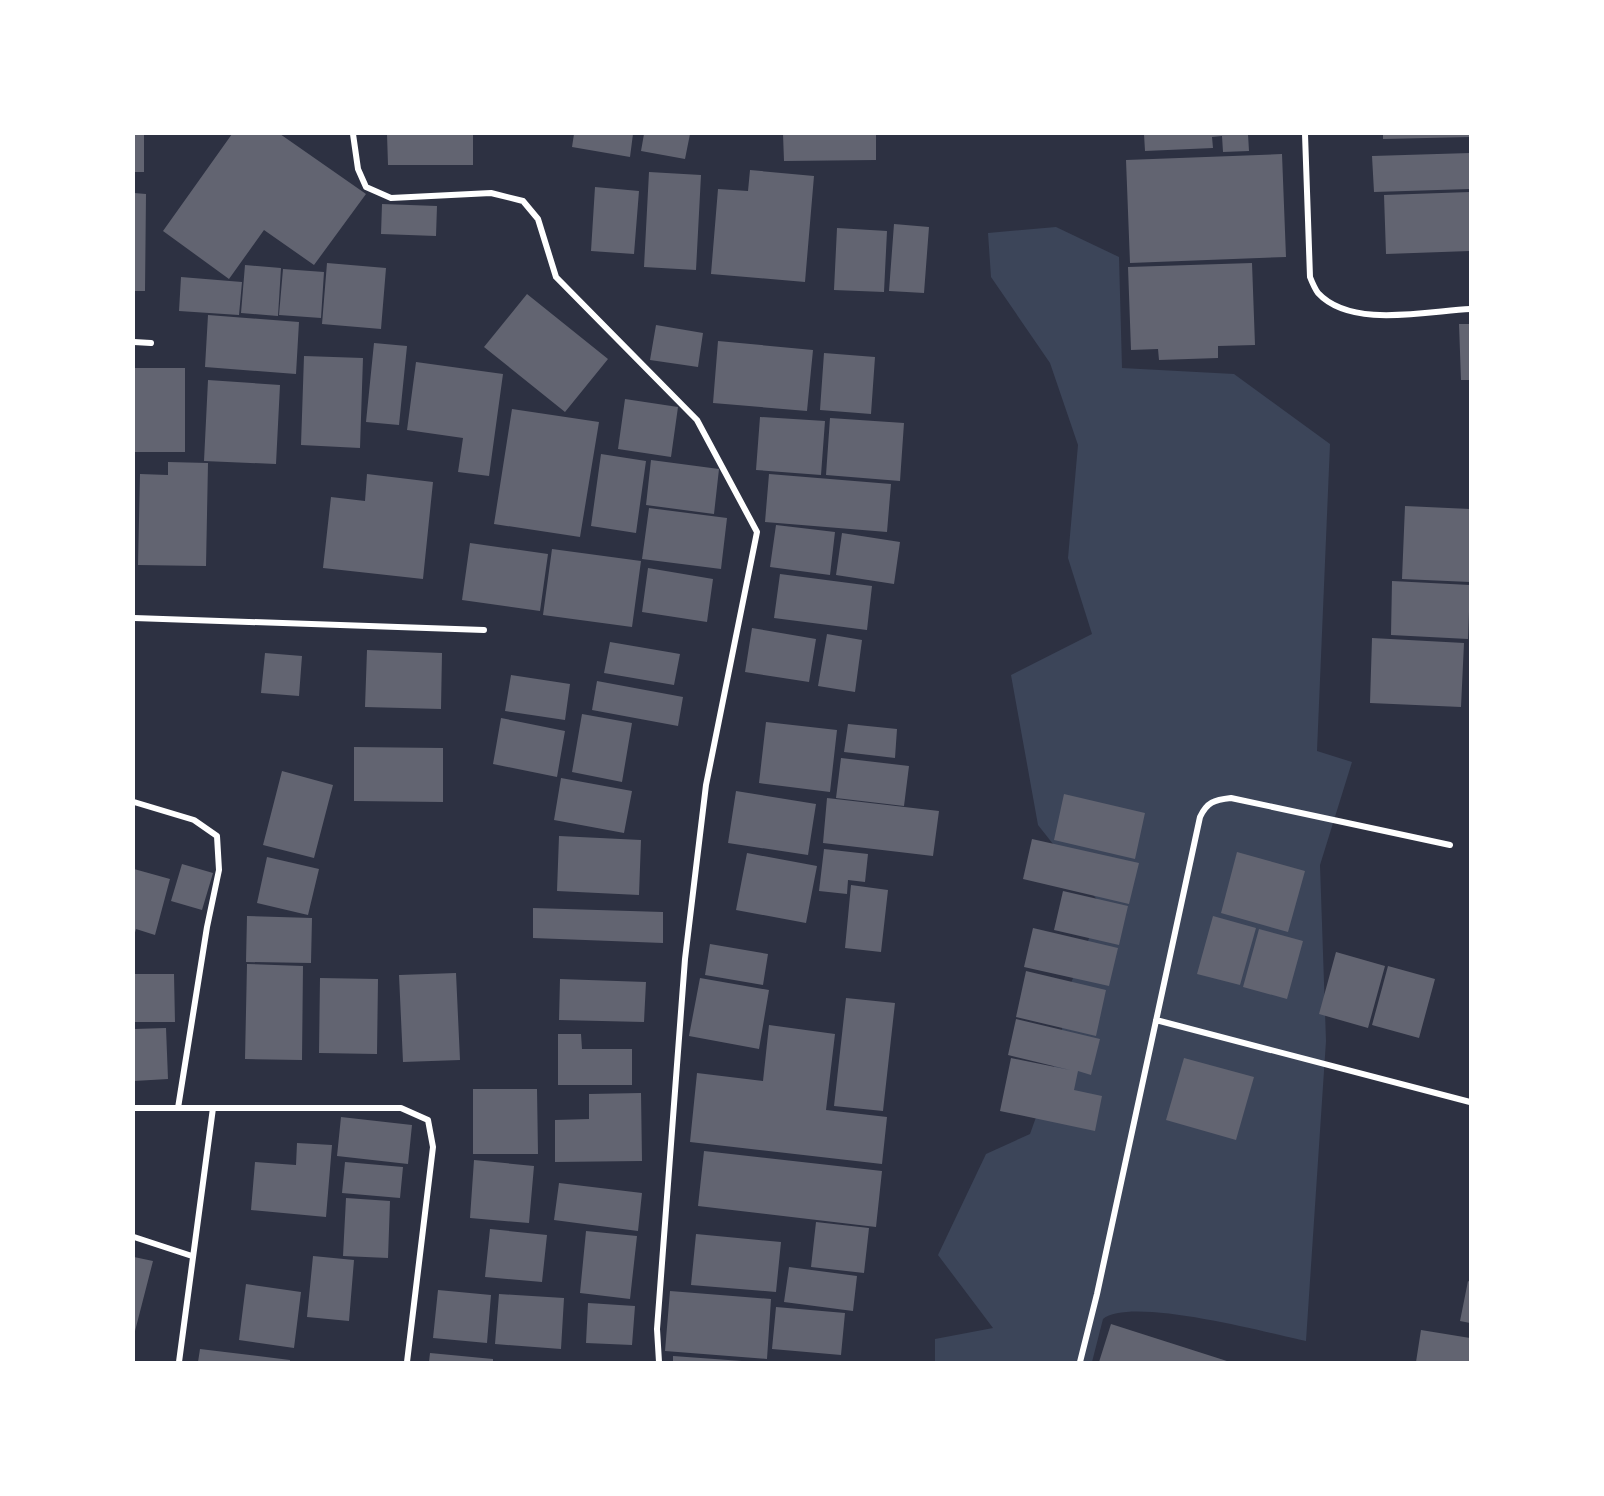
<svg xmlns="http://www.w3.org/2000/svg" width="1604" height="1496" font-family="'Archivo Narrow',sans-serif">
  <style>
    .green { fill: #3c4559 }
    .building { fill: #626471 }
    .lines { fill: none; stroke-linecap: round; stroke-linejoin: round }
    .minor { stroke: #fff; stroke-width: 6 }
  </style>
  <rect width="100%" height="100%" fill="#2d3142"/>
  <!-- green -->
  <path class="green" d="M 1056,227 L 1119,257 L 1122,368 L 1234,374 L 1330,444 L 1317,751 L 1352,762 L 1320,865 L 1326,1041 L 1306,1341 C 1268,1333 1131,1296 1103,1319 L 1092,1362 L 935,1362 L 935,1339 L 993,1328 L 938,1255 L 986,1154 L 1030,1134 L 1055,1064 L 1071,983 L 1102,906 L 1038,825 L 1011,675 L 1092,634 L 1068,558 L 1078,445 L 1050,363 L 991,277 L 988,233 Z"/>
  <!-- building -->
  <path class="building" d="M 134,134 L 144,134 L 144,172 L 134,172 Z
    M 232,134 L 280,134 L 366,194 L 314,265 L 264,230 L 229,279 L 163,231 Z
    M 387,134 L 473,134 L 473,165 L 388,165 Z
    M 574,134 L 633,134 L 630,157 L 572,147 Z
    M 644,134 L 690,134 L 685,159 L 641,151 Z
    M 783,134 L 876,134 L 876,160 L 784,161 Z
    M 1144,134 L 1248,134 L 1249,151 L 1223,152 L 1222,136 L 1212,137 L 1213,148 L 1145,151 Z
    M 1383,134 L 1470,134 L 1470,137 L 1383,139 Z
    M 1470,153 L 1470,189 L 1374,192 L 1372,156 Z
    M 1282,154 L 1286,257 L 1130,263 L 1126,160 Z
    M 750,170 L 814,176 L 805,282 L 711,274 L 718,189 L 748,191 Z
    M 649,172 L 701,175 L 696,270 L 644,267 Z
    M 595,187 L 639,191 L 634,254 L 591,251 Z
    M 1470,192 L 1470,251 L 1386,254 L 1384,195 Z
    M 134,193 L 146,194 L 145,291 L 134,291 Z
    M 382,204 L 437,206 L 436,236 L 381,234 Z
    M 894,224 L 929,227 L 924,293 L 889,291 Z
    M 837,228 L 887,231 L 884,292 L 834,290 Z
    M 327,263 L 386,268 L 381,329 L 322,324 Z
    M 1252,263 L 1255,345 L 1218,346 L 1218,358 L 1159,360 L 1158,349 L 1131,350 L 1128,267 Z
    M 245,265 L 281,268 L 278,316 L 241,313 Z
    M 283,269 L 324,272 L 321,318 L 279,315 Z
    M 181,277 L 242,282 L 239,315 L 179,311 Z
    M 527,294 L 608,359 L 565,412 L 484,347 Z
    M 208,315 L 299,322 L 296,374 L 205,367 Z
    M 1459,324 L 1470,324 L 1470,380 L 1461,380 Z
    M 656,325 L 703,333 L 698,367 L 650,360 Z
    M 718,341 L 813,350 L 807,411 L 713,403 Z
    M 374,343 L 407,346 L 399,425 L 366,422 Z
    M 824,353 L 875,357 L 871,414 L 820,410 Z
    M 304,356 L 363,358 L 360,448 L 301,445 Z
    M 416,362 L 503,374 L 489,476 L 458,472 L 463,438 L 407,430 Z
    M 134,368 L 185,368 L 185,452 L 134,452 Z
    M 208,380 L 280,385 L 276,464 L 204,461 Z
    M 625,399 L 678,407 L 671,457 L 618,449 Z
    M 512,409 L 599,422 L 580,537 L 494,524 Z
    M 760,417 L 825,421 L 821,475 L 756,470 Z
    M 830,418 L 904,423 L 900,481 L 826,475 Z
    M 601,454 L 646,461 L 636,533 L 591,526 Z
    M 651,460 L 719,469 L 714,514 L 646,505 Z
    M 168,462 L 208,463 L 206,566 L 138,565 L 140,474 L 168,475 Z
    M 367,474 L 433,482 L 423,579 L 323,568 L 331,497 L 365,501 Z
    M 769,474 L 891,484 L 887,532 L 765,522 Z
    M 1405,506 L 1470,509 L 1470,582 L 1402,579 Z
    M 649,508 L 727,518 L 721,569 L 642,559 Z
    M 776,525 L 835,532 L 830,575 L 770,567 Z
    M 842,533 L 900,542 L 894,584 L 836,575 Z
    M 470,543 L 548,554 L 540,611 L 462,600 Z
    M 552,549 L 641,561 L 632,627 L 543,615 Z
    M 648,568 L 713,579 L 707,622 L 642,612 Z
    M 780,574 L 872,586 L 867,630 L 774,618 Z
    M 1392,581 L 1470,585 L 1468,639 L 1391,635 Z
    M 752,628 L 816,639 L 809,682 L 745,672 Z
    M 827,634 L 862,640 L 855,692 L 818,686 Z
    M 1372,638 L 1464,643 L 1461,707 L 1370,703 Z
    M 610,642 L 680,654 L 674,685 L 604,673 Z
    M 367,650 L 442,653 L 441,709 L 365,707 Z
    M 265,653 L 302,656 L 299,696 L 261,693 Z
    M 511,675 L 570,684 L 565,720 L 505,711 Z
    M 597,681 L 683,697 L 678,726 L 592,710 Z
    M 582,714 L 632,723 L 622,782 L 572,772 Z
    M 501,718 L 565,731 L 557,777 L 493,764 Z
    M 766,722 L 837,730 L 830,792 L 759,783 Z
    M 848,724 L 897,729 L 895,758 L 844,752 Z
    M 354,747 L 443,748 L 443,802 L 354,801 Z
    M 841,758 L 909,766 L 904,806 L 836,798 Z
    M 282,771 L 333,785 L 314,858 L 263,845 Z
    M 561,778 L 632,791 L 624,833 L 554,820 Z
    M 736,791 L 816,804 L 808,855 L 728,843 Z
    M 1064,794 L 1145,813 L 1135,859 L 1054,840 Z
    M 827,798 L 939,811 L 933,856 L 823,843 Z
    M 559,836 L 641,840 L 639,895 L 557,891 Z
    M 1032,839 L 1139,863 L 1129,904 L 1023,879 Z
    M 824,849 L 868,854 L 865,882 L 848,880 L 847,894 L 819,891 Z
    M 1237,852 L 1305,871 L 1288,932 L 1221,913 Z
    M 747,853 L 817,866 L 806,923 L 736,910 Z
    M 267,857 L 319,869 L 308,915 L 257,903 Z
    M 182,864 L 213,873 L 202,910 L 171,901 Z
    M 134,869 L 170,879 L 155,935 L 136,929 L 134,936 Z
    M 851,885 L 888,890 L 881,952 L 845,948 Z
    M 1063,891 L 1128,906 L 1119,945 L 1054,930 Z
    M 533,908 L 663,912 L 663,943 L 533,938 Z
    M 247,916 L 312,918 L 311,963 L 246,962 Z
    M 1213,916 L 1256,928 L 1240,985 L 1197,974 Z
    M 1033,928 L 1118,948 L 1109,986 L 1024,967 Z
    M 1259,929 L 1303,941 L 1287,999 L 1243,987 Z
    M 710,944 L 768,954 L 763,985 L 705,975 Z
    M 1336,952 L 1385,966 L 1368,1028 L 1319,1014 Z
    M 247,964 L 303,966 L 302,1060 L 245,1059 Z
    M 1388,966 L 1435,979 L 1419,1038 L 1372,1025 Z
    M 1026,971 L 1106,990 L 1096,1036 L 1016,1017 Z
    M 456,973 L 460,1060 L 403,1062 L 399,975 Z
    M 134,974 L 174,974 L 175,1022 L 134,1022 Z
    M 320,978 L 378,979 L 377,1054 L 319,1053 Z
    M 700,978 L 769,990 L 759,1049 L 689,1036 Z
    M 560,979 L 646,982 L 644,1022 L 559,1020 Z
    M 846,998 L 895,1003 L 883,1111 L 834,1106 Z
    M 1016,1019 L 1100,1039 L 1091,1075 L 1078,1071 L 1074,1090 L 1102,1096 L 1095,1131 L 1000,1111 L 1011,1058 L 1070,1070 L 1008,1055 Z
    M 769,1025 L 835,1034 L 826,1110 L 887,1117 L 882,1164 L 690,1142 L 697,1073 L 763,1081 Z
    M 166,1028 L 168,1079 L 134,1081 L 134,1029 Z
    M 558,1034 L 581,1034 L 582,1049 L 632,1049 L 632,1085 L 558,1085 Z
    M 1184,1058 L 1254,1077 L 1236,1140 L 1166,1120 Z
    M 473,1089 L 537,1089 L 538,1154 L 473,1154 Z
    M 641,1093 L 642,1161 L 555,1162 L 555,1120 L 589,1119 L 589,1094 Z
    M 341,1117 L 412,1125 L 408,1164 L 337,1156 Z
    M 297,1143 L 332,1145 L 326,1217 L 251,1210 L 255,1162 L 296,1165 Z
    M 704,1151 L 882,1171 L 876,1227 L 698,1206 Z
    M 474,1160 L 534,1166 L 529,1223 L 470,1218 Z
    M 345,1162 L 403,1167 L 400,1198 L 342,1193 Z
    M 559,1183 L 642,1193 L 638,1231 L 554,1220 Z
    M 346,1198 L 390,1201 L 388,1258 L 343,1256 Z
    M 816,1222 L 869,1228 L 864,1273 L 811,1267 Z
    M 490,1229 L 547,1235 L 542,1282 L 485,1277 Z
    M 586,1231 L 637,1236 L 630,1299 L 580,1293 Z
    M 696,1234 L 781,1242 L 776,1292 L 691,1285 Z
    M 313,1256 L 354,1260 L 349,1321 L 307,1317 Z
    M 134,1257 L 153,1261 L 134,1335 Z
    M 789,1267 L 857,1276 L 853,1311 L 784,1302 Z
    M 1468,1281 L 1470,1282 L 1470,1323 L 1460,1321 Z
    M 246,1284 L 301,1292 L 294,1348 L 239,1340 Z
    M 438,1290 L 491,1295 L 487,1343 L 433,1338 Z
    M 670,1291 L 771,1299 L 767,1359 L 665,1351 Z
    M 499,1294 L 564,1298 L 561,1349 L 495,1344 Z
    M 588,1303 L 635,1306 L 632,1345 L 586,1343 Z
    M 776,1307 L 845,1313 L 841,1355 L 772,1349 Z
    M 1111,1324 L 1230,1362 L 1099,1362 Z
    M 1421,1330 L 1470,1338 L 1470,1362 L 1416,1362 Z
    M 200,1349 L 290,1360 L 290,1362 L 198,1362 Z
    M 430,1353 L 493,1359 L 493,1362 L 429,1362 Z
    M 673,1356 L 742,1361 L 742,1362 L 673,1362 Z"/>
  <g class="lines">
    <!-- minor -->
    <path class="minor" d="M 353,134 L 358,169 L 366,187 L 391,198 L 491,193 L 523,201 L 538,219 L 556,277 L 697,420 L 757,532 L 706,785 L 685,959 L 657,1329 L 659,1362
      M 1305,134 L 1310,277 C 1312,282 1315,289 1318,293 C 1351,329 1428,311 1470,309
      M 134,342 L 151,343
      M 134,618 L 484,630
      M 134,802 L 194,820 L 217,836 L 219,870 L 207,927 L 178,1108
      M 1156,1020 L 1470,1102
      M 134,1108 L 401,1108 L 428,1120 L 433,1147 L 407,1362
      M 134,1237 L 192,1256
      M 179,1362 L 213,1108
      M 1080,1362 L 1097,1294 L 1200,817 C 1207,802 1214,800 1231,798 L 1450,845"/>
  </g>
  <!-- border -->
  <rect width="1604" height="1496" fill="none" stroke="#ffffff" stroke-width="270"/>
</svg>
